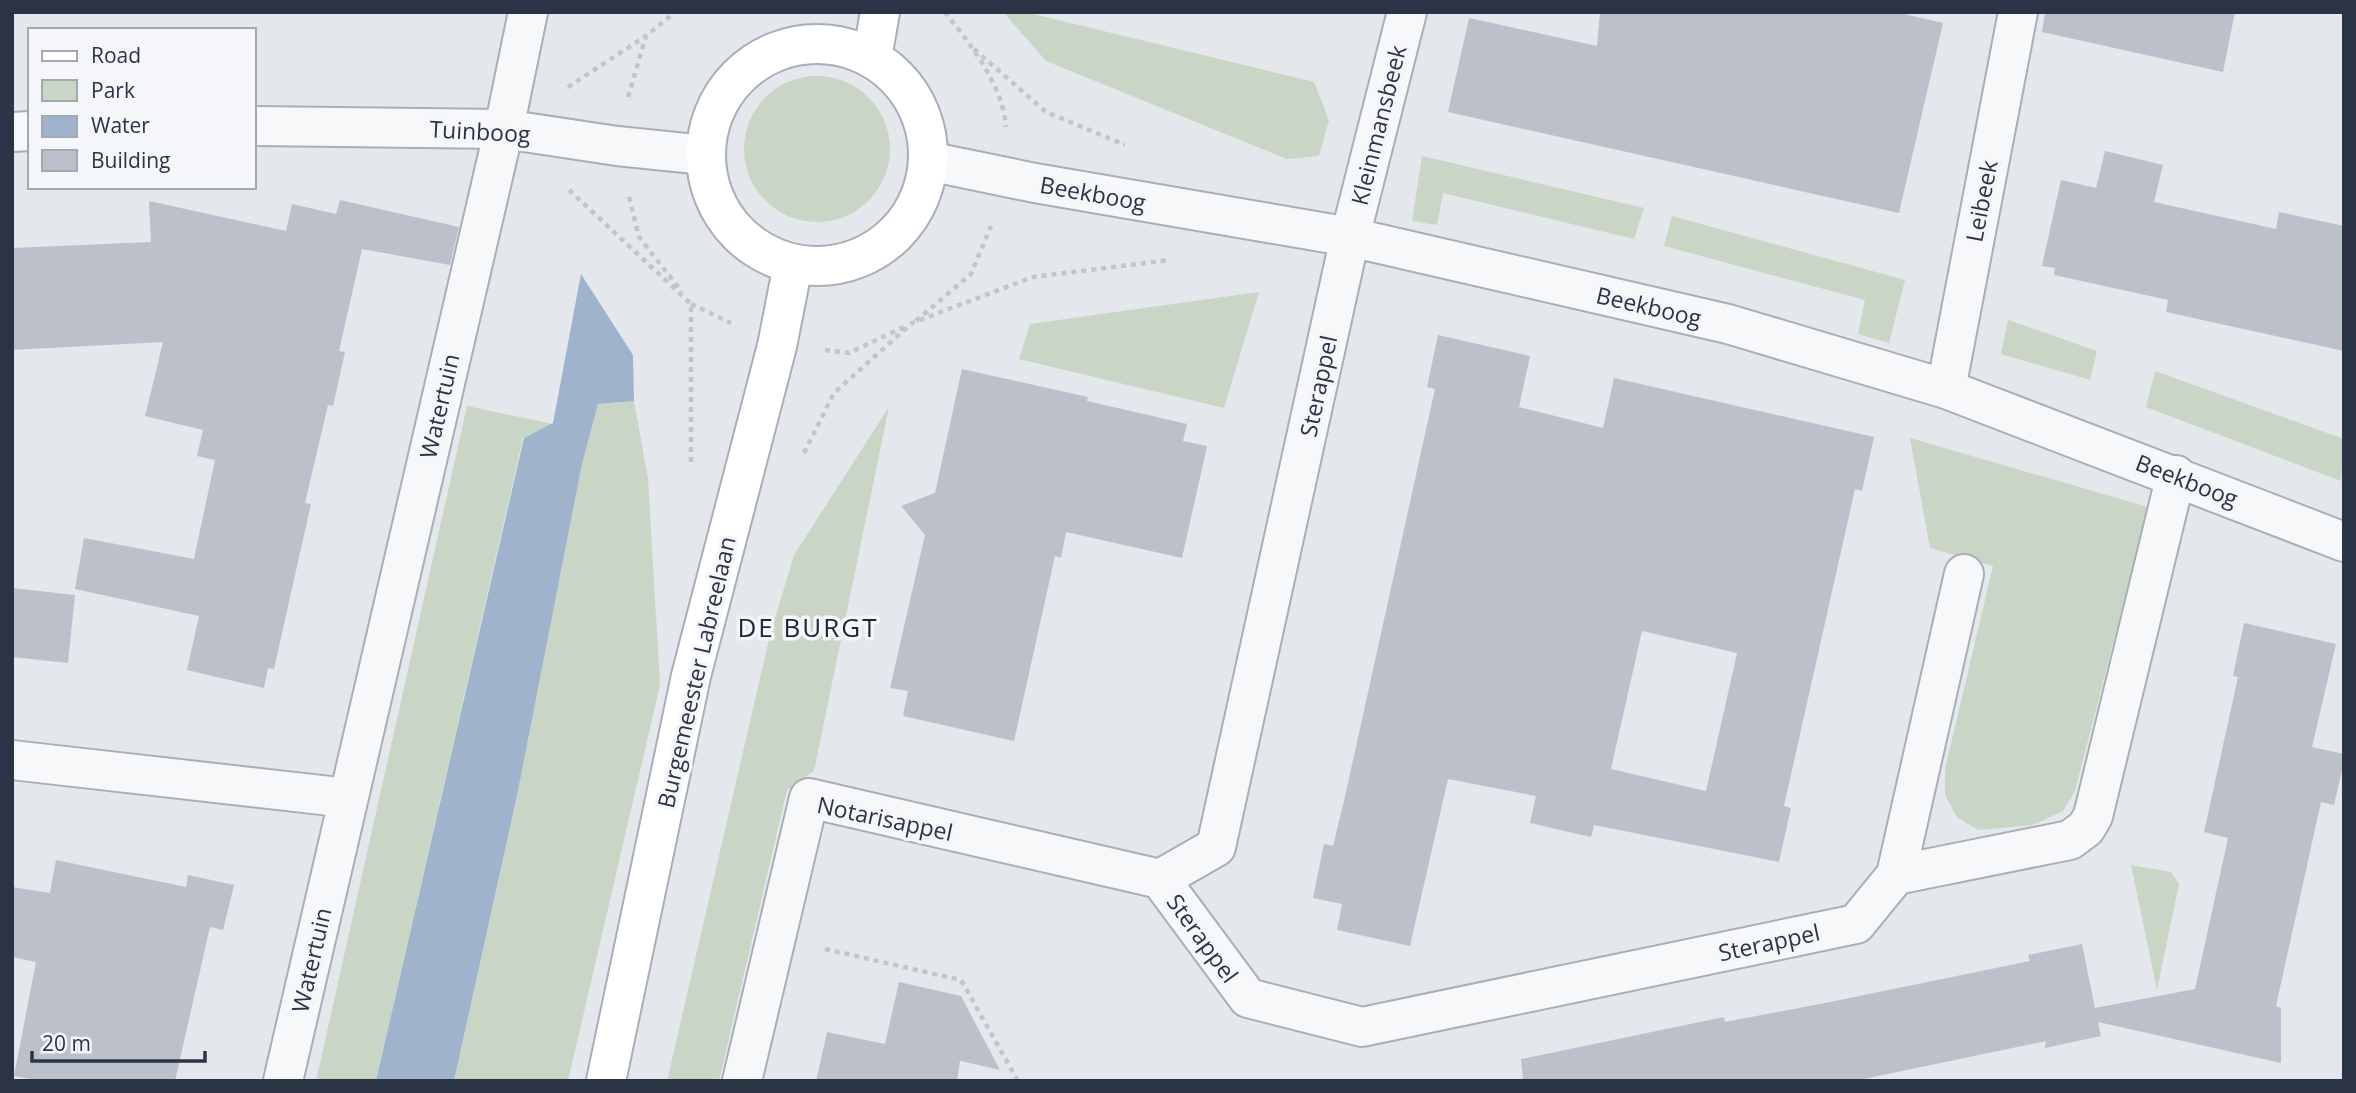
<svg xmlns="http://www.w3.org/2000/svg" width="2356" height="1093" font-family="'Open Sans',sans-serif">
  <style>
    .green { fill: #c9d6c5 }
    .water { fill: #9fb4cc }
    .building { fill: #bbc0ca; fill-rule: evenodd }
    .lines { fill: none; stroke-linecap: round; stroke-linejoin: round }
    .street-casing { stroke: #a9aeb7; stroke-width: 42 }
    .secondary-casing { stroke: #a9aeb7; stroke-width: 42 }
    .path { stroke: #c2c5cb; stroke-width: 4.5; stroke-dasharray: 5 5; stroke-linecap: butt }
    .street { stroke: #f7f8fa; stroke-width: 38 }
    .secondary { stroke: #fff; stroke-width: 38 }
    .labels { text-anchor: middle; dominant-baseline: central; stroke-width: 7; stroke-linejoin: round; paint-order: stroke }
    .street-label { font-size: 23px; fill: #2b3445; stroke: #f4f6f9 }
    .quarter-label { font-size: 26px; letter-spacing: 2px; fill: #1d2536; stroke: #f4f6f9 }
  </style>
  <rect width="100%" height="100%" fill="#e4e7ec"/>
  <!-- green -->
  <path class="green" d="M 1003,12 L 1025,12 L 1314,82 L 1329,120 L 1319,156 L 1287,159 L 1046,61 Z
    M744 149a73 73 0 1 1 146 0a73 73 0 1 1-146 0Z
    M 1422,156 L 1644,208 L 1634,239 L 1443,193 L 1437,225 L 1412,221 Z
    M 1672,216 L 1905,280 L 1889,343 L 1858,334 L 1865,300 L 1664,246 Z
    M 1259,292 L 1224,408 L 1019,359 L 1030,324 Z
    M 2008,320 L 2097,351 L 2090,380 L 2001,354 Z
    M 2155,371 L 2344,439 L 2341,481 L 2146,407 Z
    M 634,401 L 648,479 L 660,685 L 568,1081 L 454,1081 L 518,791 L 582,464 L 598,404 Z
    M 467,406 L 553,424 L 523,438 L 376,1081 L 316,1081 Z
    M 889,407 L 814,771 L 787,790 L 719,1081 L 667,1081 L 770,635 L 794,555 Z
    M 1910,438 L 2148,507 L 2075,791 L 2063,811 L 2033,825 L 1978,830 L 1957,817 L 1945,795 L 1945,769 L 1993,566 L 1930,548 Z
    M 2131,865 L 2171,872 L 2179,884 L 2157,990 Z"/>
  <!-- water -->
  <path class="water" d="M 581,274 L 633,355 L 634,401 L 598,404 L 582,464 L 518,791 L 454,1081 L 376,1081 L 524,438 L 553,423 Z"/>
  <!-- building -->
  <path class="building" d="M 1600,12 L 1895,12 L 1943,23 L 1899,213 L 1448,112 L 1469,18 L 1597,46 Z
    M 2045,12 L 2235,12 L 2223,72 L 2042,32 Z
    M 2105,151 L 2163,165 L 2154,202 L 2276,229 L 2279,212 L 2344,226 L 2344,351 L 2166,312 L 2168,300 L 2054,275 L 2055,268 L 2042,266 L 2061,180 L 2096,188 Z
    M 340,200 L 459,227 L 450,265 L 362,249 L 339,351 L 345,352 L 333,406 L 328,405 L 305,503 L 311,504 L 274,669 L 268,668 L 264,688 L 187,670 L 199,616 L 75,589 L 84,538 L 194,559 L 215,460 L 197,456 L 203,430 L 145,416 L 163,342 L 12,350 L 12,248 L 151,242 L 149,201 L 286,231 L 292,204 L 336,214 Z
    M 1438,335 L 1530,356 L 1519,407 L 1603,428 L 1614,378 L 1874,437 L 1862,491 L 1855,489 L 1784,806 L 1791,808 L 1779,862 L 1594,825 L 1591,837 L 1530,823 L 1536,796 L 1448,779 L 1410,946 L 1337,930 L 1342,904 L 1313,898 L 1324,844 L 1333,846 L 1344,801 L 1435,389 L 1427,387 ZM 1642,631 L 1737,653 L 1706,791 L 1611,769 Z
    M 962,369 L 1088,397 L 1087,401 L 1187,424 L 1183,441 L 1207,446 L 1182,558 L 1066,532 L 1061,558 L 1055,556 L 1014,741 L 903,716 L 908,691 L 890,688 L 925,535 L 901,506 L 935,493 Z
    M 12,588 L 75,595 L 68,663 L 12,657 Z
    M 2244,623 L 2336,644 L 2312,747 L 2344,754 L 2344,761 L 2334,805 L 2321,802 L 2276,1006 L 2281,1008 L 2281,1063 L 2098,1022 L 2101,1036 L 2045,1048 L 2046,1041 L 1854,1081 L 1523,1081 L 1521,1059 L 1724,1017 L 1725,1022 L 1825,1003 L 2030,961 L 2028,955 L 2082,944 L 2095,1008 L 2195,989 L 2228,838 L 2204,832 L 2238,677 L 2233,676 Z
    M 56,860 L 186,887 L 188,875 L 234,885 L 223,930 L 210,927 L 175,1081 L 41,1081 L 14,1076 L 36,962 L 12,957 L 12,887 L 50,893 Z
    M 899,982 L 961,996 L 1000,1070 L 939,1056 L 960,1061 L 957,1081 L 816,1081 L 827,1032 L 885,1044 Z"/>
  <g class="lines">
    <defs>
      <path id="street" d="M 1407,12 L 1350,237 L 1216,847 L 1160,879 L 1248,998 L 1362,1027 L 1856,924 L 1896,875 L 1964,574
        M 254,126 L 504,129 L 617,146 L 705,155
        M 12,132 L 30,131
        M 928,161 L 1035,183 L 1350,237 L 1728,324 L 1946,389 L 2344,542
        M 1946,389 L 2018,12
        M 12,760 L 348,798
        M 1896,875 L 2070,840 L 2086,828 L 2093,816 L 2176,475
        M 283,1081 L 504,129 L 528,12
        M 742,1081 L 809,798 L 1160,879"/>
      <path id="secondary" d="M706 155a111 111 0 1 1 222 0a111 111 0 1 1-222 0Z
        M 872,58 L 880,12
        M 606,1081 L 691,676 L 777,346 L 793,265"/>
    </defs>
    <!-- street casing -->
    <use href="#street" class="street-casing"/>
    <!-- secondary casing -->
    <use href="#secondary" class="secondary-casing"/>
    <!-- path -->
    <path class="path" d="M 945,12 C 970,44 1003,85 1006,127
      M 974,49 L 1046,112 L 1125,145
      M 568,87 L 646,36
      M 628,97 L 646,36 L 675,12
      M 569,190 L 691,304 L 691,464
      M 629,197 L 639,237 L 682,292
      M 691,304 L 731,323
      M 916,321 L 971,274 L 991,226
      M 825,350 L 849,353 L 908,325
      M 804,453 L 834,393 L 912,323 L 1033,277 L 1170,260
      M 825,949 L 961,980 L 1018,1081"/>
    <!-- street -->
    <use href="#street" class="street"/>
    <!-- secondary -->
    <use href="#secondary" class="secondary"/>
  </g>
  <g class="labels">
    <!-- street labels -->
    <g class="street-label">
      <text transform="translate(1378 125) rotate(-76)">Kleinmansbeek</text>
      <text transform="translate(480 131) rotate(3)">Tuinboog</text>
      <text transform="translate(1093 193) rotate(10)">Beekboog</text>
      <text transform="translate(1981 201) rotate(-79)">Leibeek</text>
      <text transform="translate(1649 306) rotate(13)">Beekboog</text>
      <text transform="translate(1318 386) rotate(-78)">Sterappel</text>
      <text transform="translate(439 406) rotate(-77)">Watertuin</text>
      <text transform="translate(2187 480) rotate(21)">Beekboog</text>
      <text transform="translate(696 672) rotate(-77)">Burgemeester Labreelaan</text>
      <text transform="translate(885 818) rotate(12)">Notarisappel</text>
      <text transform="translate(1203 938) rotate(54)">Sterappel</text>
      <text transform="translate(1769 942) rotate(-12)">Sterappel</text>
      <text transform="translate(311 960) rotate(-77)">Watertuin</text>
    </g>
    <!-- quarter labels -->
    <g class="quarter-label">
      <text x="808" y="627">DE BURGT</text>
    </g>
  </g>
  <!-- border -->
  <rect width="2356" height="1093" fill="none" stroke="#2b3445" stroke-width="28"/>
  <!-- legend -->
  <rect x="28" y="28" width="228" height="161" fill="#f4f6f9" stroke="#a4a8b1" stroke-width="2"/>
  <rect x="42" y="51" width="35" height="10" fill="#ffffff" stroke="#a4a8b1" stroke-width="2"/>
  <text x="91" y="63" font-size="21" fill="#2b3445">Road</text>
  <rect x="42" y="80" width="35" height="21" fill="#c9d6c5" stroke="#a4a8b1" stroke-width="2"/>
  <text x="91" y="98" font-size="21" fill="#2b3445">Park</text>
  <rect x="42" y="116" width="35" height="21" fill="#9fb4cc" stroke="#a4a8b1" stroke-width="2"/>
  <text x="91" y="133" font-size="21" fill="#2b3445">Water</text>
  <rect x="42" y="150" width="35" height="21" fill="#bbc0ca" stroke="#a4a8b1" stroke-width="2"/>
  <text x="91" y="168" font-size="21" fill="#2b3445">Building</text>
  <!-- scale -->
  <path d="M32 1051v10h173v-10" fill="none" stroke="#2b3445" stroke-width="3.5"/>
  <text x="42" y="1051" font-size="21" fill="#2b3445" stroke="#f4f6f9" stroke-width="5" paint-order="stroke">20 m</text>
</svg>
